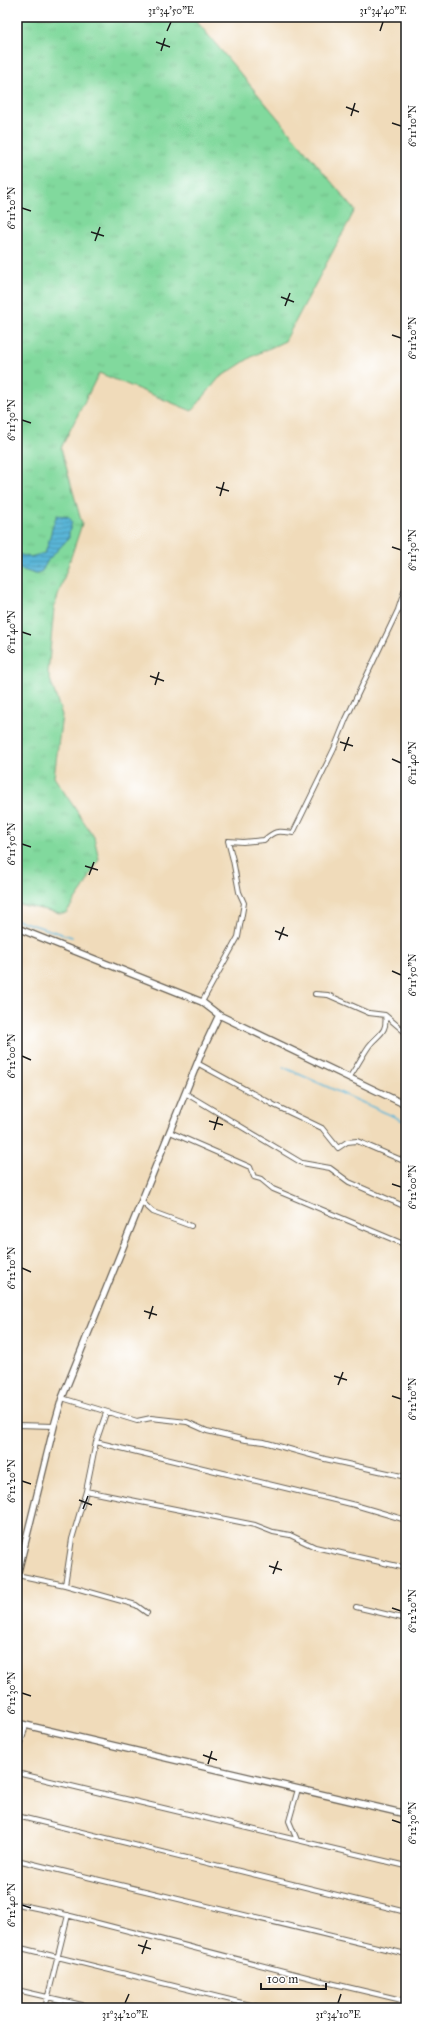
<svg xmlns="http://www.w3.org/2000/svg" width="423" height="2025" font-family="'IM FELL Great Primer',serif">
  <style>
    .grass { fill: url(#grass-tufts); stroke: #4e7a5c }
    .water { fill: url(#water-rules); stroke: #3b697a }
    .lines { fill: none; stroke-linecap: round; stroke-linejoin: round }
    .stream { stroke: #5ab6d8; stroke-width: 1.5 }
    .minor-casing { stroke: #665f53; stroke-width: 6 }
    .tertiary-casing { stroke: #665f53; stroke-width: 8 }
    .minor { stroke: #fff; stroke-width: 4 }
    .tertiary { stroke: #fff; stroke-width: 5.5 }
    .ticks { fill: none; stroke: #1c1c1c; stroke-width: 1.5 }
    .neatline { fill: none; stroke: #1c1c1c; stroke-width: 1.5 }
    .ticks-label { font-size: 10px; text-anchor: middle; fill: #1c1c1c }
  </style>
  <defs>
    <pattern id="grass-tufts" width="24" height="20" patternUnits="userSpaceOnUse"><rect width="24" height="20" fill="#81d99d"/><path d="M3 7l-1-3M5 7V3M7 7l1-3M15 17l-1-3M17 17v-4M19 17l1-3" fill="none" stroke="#6fba87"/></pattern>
    <pattern id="water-rules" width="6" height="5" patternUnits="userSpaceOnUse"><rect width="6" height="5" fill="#5ab6d8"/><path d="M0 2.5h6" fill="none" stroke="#4a93ae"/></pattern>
  </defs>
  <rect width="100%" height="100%" fill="#fff"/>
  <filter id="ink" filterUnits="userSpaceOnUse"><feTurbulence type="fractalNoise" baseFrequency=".025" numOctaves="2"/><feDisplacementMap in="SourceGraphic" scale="8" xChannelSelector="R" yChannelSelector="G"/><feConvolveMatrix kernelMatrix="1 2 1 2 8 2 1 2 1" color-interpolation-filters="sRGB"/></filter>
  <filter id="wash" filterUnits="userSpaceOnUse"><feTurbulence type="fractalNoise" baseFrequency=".012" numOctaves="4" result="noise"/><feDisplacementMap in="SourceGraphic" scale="16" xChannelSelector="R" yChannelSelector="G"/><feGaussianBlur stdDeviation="0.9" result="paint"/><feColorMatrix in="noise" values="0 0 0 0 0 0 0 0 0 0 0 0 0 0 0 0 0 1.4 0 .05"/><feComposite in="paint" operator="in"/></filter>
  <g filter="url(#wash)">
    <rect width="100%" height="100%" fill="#f0dbba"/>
    <!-- grass -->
    <path class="grass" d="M 17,17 L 193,17 L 355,210 L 285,341 L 253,356 L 219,378 L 192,411 L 99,373 L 61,448 L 82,524 L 54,608 L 48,673 L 62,715 L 54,777 L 94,837 L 99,859 L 83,889 L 66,913 L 60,913 L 17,904 Z"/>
    <!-- water -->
    <path class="water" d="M 57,515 L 69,517 L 72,522 L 69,533 L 69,538 L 48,560 L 42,571 L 35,574 L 17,568 L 17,554 L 30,557 L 45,553 C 50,540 51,528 57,515 Z"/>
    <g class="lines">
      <!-- stream -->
      <path class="stream" d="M 17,920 L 72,937
        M 283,1067 L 406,1122"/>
    </g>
  </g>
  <g filter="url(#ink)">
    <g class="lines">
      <defs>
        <path id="minor" d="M 315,994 L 328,995 L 369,1013 L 385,1015 L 406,1033
          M 202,1002 L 238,937 L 244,903 L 239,892 L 233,860 L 228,841 L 243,842 L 264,840 C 276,830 277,831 293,833 L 334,749 L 346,719 L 398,610 L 406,586
          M 197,1063 L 274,1105 L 322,1128 L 338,1148 L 347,1142 L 357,1141 L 406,1162
          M 349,1078 C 356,1068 362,1056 369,1046 C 378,1034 388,1033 385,1015
          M 185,1093 L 302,1163 L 330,1168 L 349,1182 L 406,1207
          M 170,1132 L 250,1167 L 254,1177 L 261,1179 L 273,1189 L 406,1245
          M 141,1201 L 153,1212 L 191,1226
          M 62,1398 L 137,1421 L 151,1418 L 187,1422 L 207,1431 L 246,1440 L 264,1442 L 325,1459 L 406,1477
          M 17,1425 L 54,1426
          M 96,1442 L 355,1505 L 406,1520
          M 86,1491 L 255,1525 L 273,1532 L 290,1535 L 315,1547 L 406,1568
          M 17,1575 L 65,1585 L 136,1605 L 147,1613
          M 65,1585 L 72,1539 L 86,1491 L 96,1442 L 106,1413
          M 356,1607 L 406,1619
          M 17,1758 L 26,1725
          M 17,1773 L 406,1866
          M 17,1816 L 406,1912
          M 297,1840 L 289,1821 L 298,1789
          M 17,1860 L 406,1954
          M 17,1904 L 55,1912 L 326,1982 L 406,2001
          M 17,1947 L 263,2008
          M 17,1990 L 95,2008
          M 45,2008 L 68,1915"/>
        <path id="tertiary" d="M 17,928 L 202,1002 L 219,1015 L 406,1105
          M 17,1576 L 54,1426 L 62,1398 L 203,1049 L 219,1015
          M 17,1723 L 406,1814"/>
      </defs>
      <!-- minor casing -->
      <use href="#minor" class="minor-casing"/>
      <!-- tertiary casing -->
      <use href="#tertiary" class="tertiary-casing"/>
      <!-- minor -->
      <use href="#minor" class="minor"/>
      <!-- tertiary -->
      <use href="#tertiary" class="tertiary"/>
    </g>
  </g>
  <!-- ticks -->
  <path class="ticks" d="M 167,31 L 171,22M 380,31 L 383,22M 156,42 L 170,47M 161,51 L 165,38M 346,107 L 359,112M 351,116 L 355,103M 392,123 L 401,126M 22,208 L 31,211M 91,232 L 104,236M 95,241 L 100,227M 281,297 L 294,302M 285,306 L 290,293M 392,335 L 401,338M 22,420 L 31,423M 216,487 L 229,491M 220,496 L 224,482M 392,547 L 401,550M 22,632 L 31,635M 150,676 L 164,681M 155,685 L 159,672M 340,742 L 353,746M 344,751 L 349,737M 392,759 L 401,763M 22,844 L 31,847M 85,866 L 98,870M 89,875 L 94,862M 275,931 L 288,936M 279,940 L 284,927M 392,971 L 401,975M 22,1056 L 31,1060M 209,1121 L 223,1125M 214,1130 L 218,1117M 392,1184 L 401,1187M 22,1268 L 31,1272M 144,1311 L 157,1315M 149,1319 L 153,1306M 334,1376 L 347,1380M 338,1385 L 343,1372M 392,1396 L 401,1399M 22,1481 L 31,1484M 79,1500 L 92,1505M 83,1509 L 88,1496M 269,1566 L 282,1570M 273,1574 L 278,1561M 392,1608 L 401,1611M 22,1693 L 31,1696M 203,1755 L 217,1760M 208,1764 L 212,1751M 392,1820 L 401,1823M 22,1905 L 31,1908M 138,1945 L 151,1949M 142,1954 L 147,1940M 125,2003 L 129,1994M 338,2003 L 341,1994"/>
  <!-- margin -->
  <rect width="423" height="2025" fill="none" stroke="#fff" stroke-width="44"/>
  <!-- scale -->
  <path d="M261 1983v6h65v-6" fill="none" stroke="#1c1c1c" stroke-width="2"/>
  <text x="267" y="1983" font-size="12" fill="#1c1c1c" stroke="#ffffff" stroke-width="3" paint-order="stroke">100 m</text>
  <rect x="22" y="22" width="379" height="1981" class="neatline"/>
  <g class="ticks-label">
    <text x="171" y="14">31°34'50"E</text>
    <text x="383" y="14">31°34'40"E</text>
    <text transform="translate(412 126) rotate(-90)" y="4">6°11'10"N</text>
    <text transform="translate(11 208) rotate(-90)" y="4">6°11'20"N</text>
    <text transform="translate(412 338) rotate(-90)" y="4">6°11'20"N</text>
    <text transform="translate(11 420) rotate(-90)" y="4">6°11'30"N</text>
    <text transform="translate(412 550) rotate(-90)" y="4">6°11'30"N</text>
    <text transform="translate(11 632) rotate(-90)" y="4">6°11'40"N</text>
    <text transform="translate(412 763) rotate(-90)" y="4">6°11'40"N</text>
    <text transform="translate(11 844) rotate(-90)" y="4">6°11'50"N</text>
    <text transform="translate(412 975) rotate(-90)" y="4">6°11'50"N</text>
    <text transform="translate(11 1056) rotate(-90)" y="4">6°12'00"N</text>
    <text transform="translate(412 1187) rotate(-90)" y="4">6°12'00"N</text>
    <text transform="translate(11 1268) rotate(-90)" y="4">6°12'10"N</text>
    <text transform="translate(412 1399) rotate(-90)" y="4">6°12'10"N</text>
    <text transform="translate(11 1481) rotate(-90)" y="4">6°12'20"N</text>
    <text transform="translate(412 1611) rotate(-90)" y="4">6°12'20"N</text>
    <text transform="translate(11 1693) rotate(-90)" y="4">6°12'30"N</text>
    <text transform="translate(412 1823) rotate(-90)" y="4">6°12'30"N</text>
    <text transform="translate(11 1905) rotate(-90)" y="4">6°12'40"N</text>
    <text x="125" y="2018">31°34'20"E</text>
    <text x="338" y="2018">31°34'10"E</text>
  </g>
</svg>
